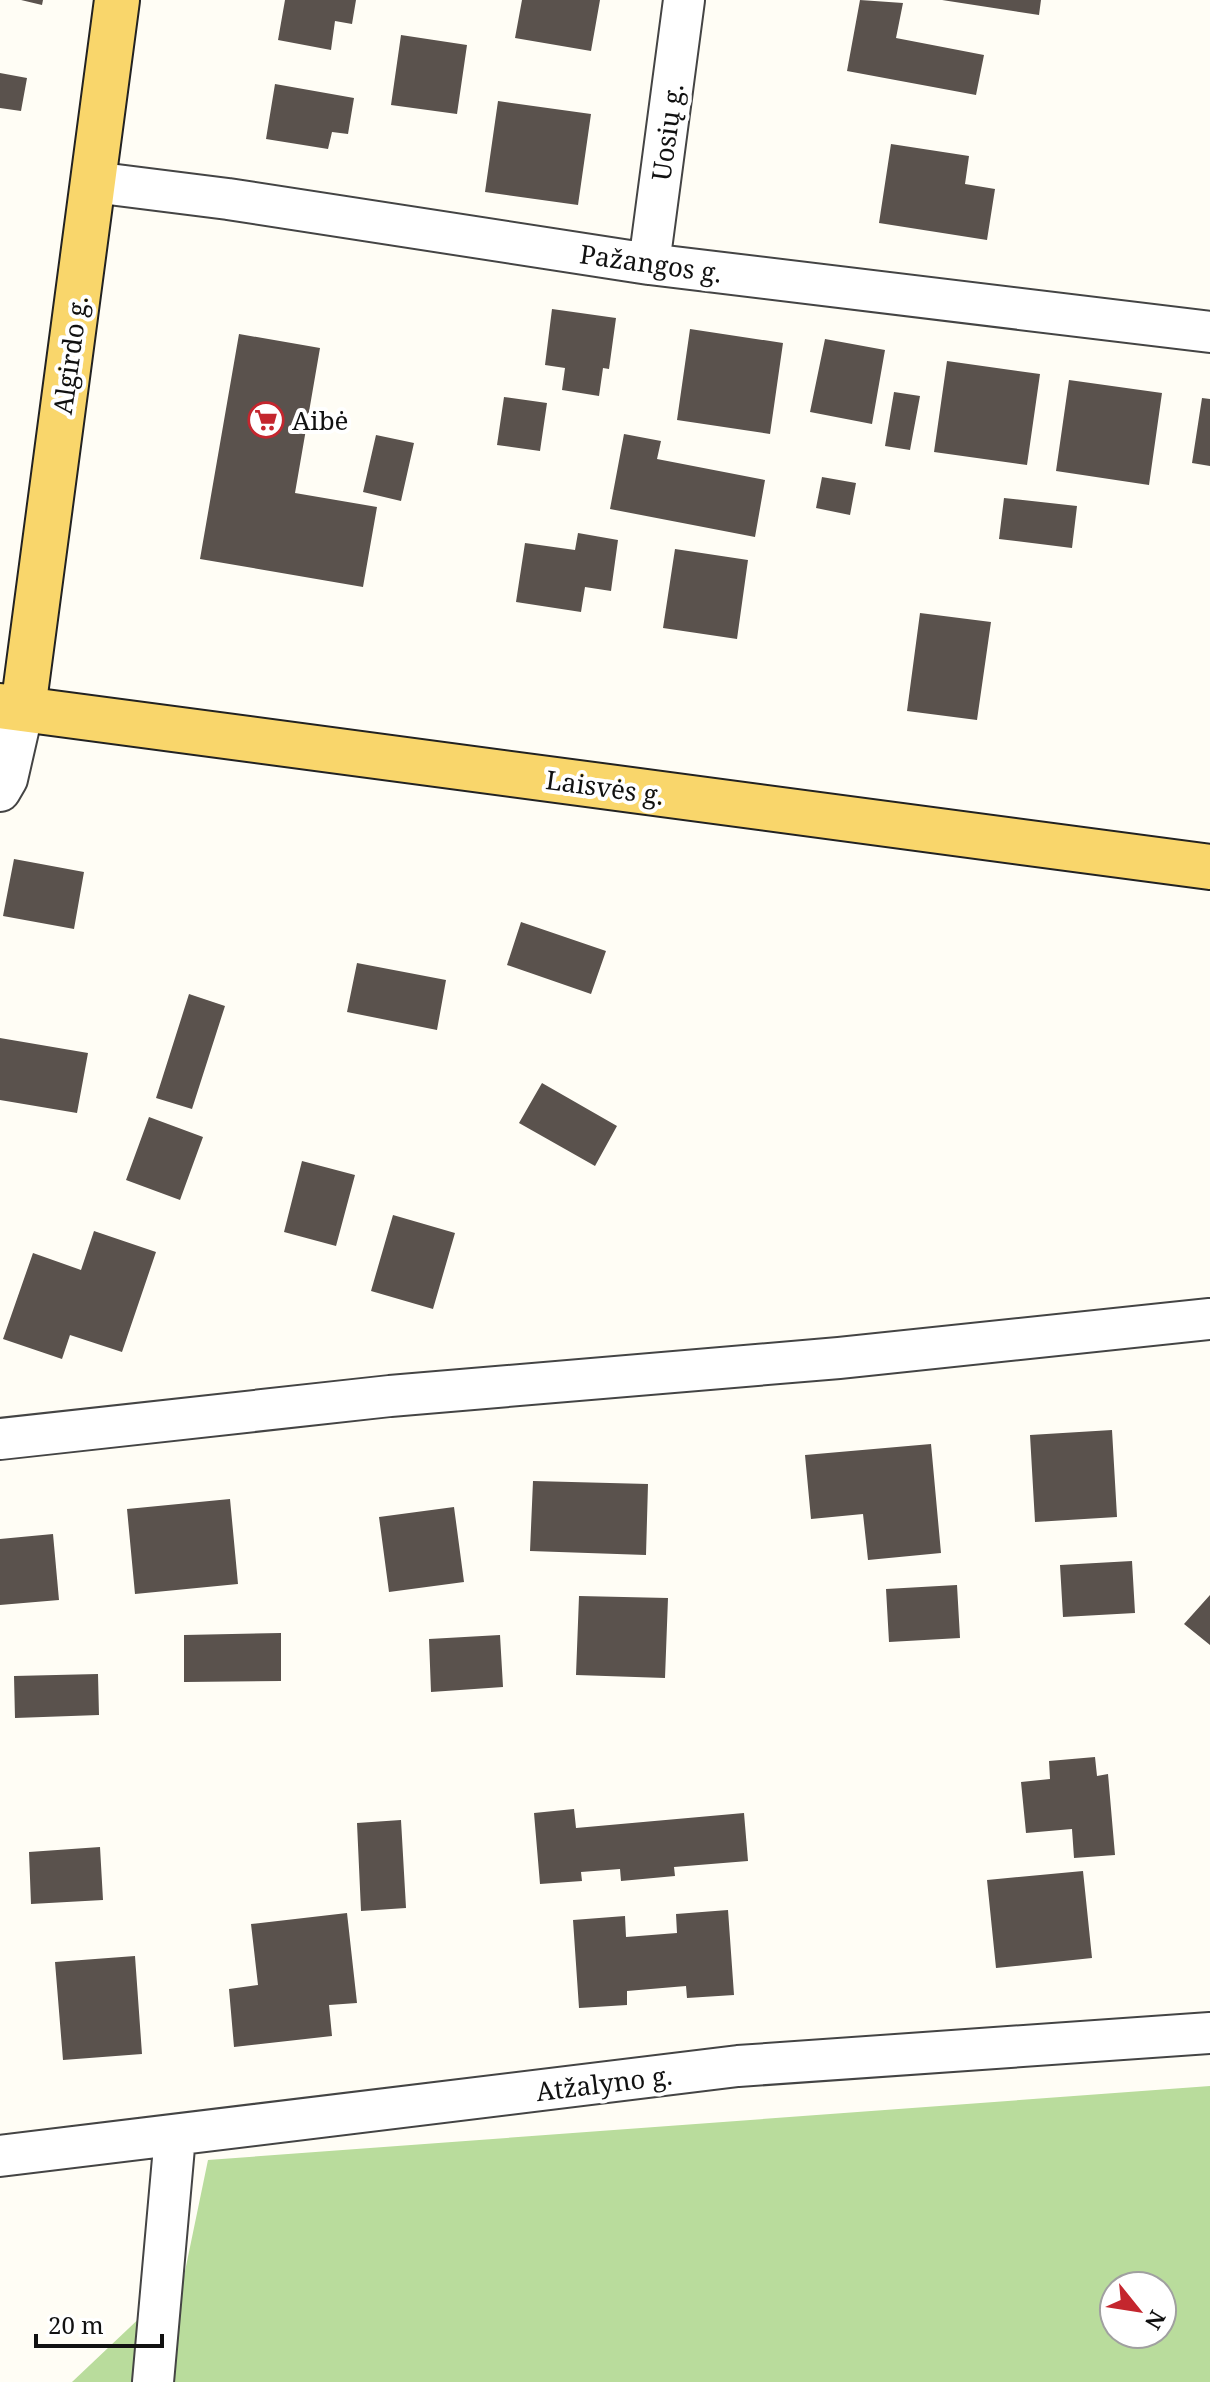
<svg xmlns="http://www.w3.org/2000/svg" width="1210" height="2382" font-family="'Noto Serif',serif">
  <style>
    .forest { fill: #b9dc9c; fill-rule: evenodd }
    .building { fill: #5a524d }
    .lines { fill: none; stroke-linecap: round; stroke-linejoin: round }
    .minor-casing { stroke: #444; stroke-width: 44 }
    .primary-casing { stroke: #222; stroke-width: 48 }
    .minor { stroke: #fff; stroke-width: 40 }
    .primary { stroke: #f9d66b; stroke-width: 44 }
    .labels { text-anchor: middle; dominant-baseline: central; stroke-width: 8; stroke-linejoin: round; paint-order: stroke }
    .street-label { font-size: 26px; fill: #111; stroke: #fff }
    .poi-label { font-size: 26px; fill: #111; stroke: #fff; text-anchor: start }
  </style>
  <rect width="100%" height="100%" fill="#fffdf5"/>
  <!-- forest -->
  <path class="forest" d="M 1210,2086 L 1210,2382 L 72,2382 L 184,2276 L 208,2160 ZM 1114,2286 L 1162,2286 L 1162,2334 L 1114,2334 Z"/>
  <!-- building -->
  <path class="building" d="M 21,0 L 43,0 L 42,5 Z
    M 285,0 L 356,0 L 352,24 L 335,21 L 331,50 L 278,40 Z
    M 522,0 L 600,0 L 591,51 L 515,38 Z
    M 860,0 L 903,3 L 896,38 L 984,55 L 976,95 L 847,71 Z
    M 942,0 L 1041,0 L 1039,15 Z
    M 401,35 L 467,45 L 457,114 L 391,105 Z
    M 0,73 L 27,78 L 21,111 L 0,108 Z
    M 275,84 L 354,98 L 348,134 L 332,132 L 328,149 L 266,139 Z
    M 498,101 L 591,114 L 578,205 L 485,192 Z
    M 891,144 L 969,156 L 965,184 L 995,189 L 987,240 L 879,223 Z
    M 552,309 L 616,318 L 609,369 L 603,368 L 599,396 L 562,390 L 565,368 L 545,365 Z
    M 690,329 L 783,343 L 770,434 L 677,420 Z
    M 239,334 L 320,348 L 295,493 L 377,507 L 363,587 L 200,559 Z
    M 825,339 L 885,350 L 872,424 L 810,412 Z
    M 947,361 L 1040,374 L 1027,465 L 934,452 Z
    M 1069,380 L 1162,393 L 1149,485 L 1056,471 Z
    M 894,392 L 920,396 L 910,450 L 885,446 Z
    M 504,397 L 547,403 L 540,451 L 497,445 Z
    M 1202,398 L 1210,399 L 1210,466 L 1192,463 Z
    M 624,434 L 661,441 L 657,459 L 765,480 L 755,537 L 610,509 Z
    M 376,435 L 414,443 L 401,501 L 363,492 Z
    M 822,477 L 856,483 L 850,515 L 816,508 Z
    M 1004,498 L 1077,506 L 1072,548 L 999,539 Z
    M 578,533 L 618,540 L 611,591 L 585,587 L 581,612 L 516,602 L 525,543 L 575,550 Z
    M 675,549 L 748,560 L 737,639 L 663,628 Z
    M 920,613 L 991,622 L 977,720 L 907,711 Z
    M 14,859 L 84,872 L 74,929 L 3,916 Z
    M 521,922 L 606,951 L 591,994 L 507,965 Z
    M 357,963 L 446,980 L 437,1030 L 347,1012 Z
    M 189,994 L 225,1006 L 192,1109 L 156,1098 Z
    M 0,1038 L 88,1053 L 77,1113 L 0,1100 Z
    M 542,1083 L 617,1126 L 595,1166 L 519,1123 Z
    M 149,1117 L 203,1137 L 180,1200 L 126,1180 Z
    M 302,1161 L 355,1175 L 336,1246 L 284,1232 Z
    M 393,1215 L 455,1233 L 433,1309 L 371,1291 Z
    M 94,1231 L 156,1252 L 122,1352 L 70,1335 L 62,1359 L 3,1339 L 33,1253 L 81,1270 Z
    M 1112,1430 L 1117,1517 L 1035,1522 L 1030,1435 Z
    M 931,1444 L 941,1553 L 868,1560 L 863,1514 L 811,1519 L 805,1455 Z
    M 533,1481 L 648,1484 L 646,1555 L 530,1551 Z
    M 230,1499 L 238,1584 L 135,1594 L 127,1509 Z
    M 454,1507 L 464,1582 L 389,1592 L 379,1517 Z
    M 53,1534 L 59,1600 L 0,1605 L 0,1539 Z
    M 1132,1561 L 1135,1613 L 1063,1617 L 1060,1565 Z
    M 957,1585 L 960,1638 L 889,1642 L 886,1589 Z
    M 1210,1595 L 1210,1645 L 1184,1624 Z
    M 579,1596 L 668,1598 L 665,1678 L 576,1675 Z
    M 281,1633 L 281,1681 L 184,1682 L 184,1635 Z
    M 500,1635 L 503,1687 L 431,1692 L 429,1639 Z
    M 98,1674 L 99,1715 L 15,1718 L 14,1676 Z
    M 1095,1757 L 1097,1776 L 1108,1774 L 1115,1855 L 1074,1858 L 1072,1829 L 1026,1833 L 1021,1782 L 1050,1779 L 1049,1761 Z
    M 574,1809 L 576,1828 L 744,1813 L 748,1861 L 674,1867 L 675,1876 L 621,1881 L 620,1869 L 581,1872 L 582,1881 L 540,1884 L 534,1813 Z
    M 401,1820 L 406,1908 L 361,1911 L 357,1823 Z
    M 100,1847 L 103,1900 L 31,1904 L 29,1852 Z
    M 1083,1871 L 1092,1958 L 996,1968 L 987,1880 Z
    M 728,1910 L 734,1995 L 687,1998 L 686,1986 L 627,1991 L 627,2005 L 579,2008 L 573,1920 L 625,1916 L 626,1937 L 677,1933 L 676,1914 Z
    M 347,1913 L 357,2003 L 329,2005 L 332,2036 L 234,2047 L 229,1989 L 258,1985 L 251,1924 Z
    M 135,1956 L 142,2054 L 63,2060 L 55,1962 Z"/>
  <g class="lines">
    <defs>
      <path id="minor" d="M 93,182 L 228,199 L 649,264 L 1210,332
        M 649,264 L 684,0
        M 0,791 L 7,779 L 23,709
        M 0,1439 L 390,1396 L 839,1358 L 1210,1319
        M 0,2156 L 738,2066 L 1210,2033
        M 153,2382 L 175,2136"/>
      <path id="primary" d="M 0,706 L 1210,867
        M 23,709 L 117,0"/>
    </defs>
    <!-- minor casing -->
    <use href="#minor" class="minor-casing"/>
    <!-- primary casing -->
    <use href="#primary" class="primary-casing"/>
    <!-- minor -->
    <use href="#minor" class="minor"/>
    <!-- primary -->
    <use href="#primary" class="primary"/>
  </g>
  <!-- icons -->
  <defs>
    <symbol id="supermarket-ring" viewBox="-11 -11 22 22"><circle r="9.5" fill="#fff" stroke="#c4262e" stroke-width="1.5"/><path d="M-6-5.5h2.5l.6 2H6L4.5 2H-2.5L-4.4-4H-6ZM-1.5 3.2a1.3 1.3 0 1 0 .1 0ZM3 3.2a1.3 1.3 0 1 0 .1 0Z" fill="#c4262e"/></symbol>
  </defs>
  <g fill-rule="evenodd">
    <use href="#supermarket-ring" x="246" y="400" width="40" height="40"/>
  </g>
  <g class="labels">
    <!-- street labels -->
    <g class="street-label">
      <text transform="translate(667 132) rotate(-82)">Uosių g.</text>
      <text transform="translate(651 263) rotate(8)">Pažangos g.</text>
      <text transform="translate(70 355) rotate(-82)">Algirdo g.</text>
      <text transform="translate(605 787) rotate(8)">Laisvės g.</text>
      <text transform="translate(604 2083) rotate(-7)">Atžalyno g.</text>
    </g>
    <!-- poi labels -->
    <g class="poi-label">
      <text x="292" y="420">Aibė</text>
    </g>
  </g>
  <!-- north arrow -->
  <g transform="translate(1138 2310) rotate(120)"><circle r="38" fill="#ffffff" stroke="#a0a0a0" stroke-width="2"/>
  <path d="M0-6L14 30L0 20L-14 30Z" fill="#c4262e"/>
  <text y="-12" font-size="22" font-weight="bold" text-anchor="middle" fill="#111111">N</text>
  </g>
  <!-- scale -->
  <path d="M36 2334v12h126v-12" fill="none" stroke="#111111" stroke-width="4"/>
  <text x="48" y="2334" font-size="24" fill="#111111" stroke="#ffffff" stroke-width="6" paint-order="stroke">20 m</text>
</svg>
